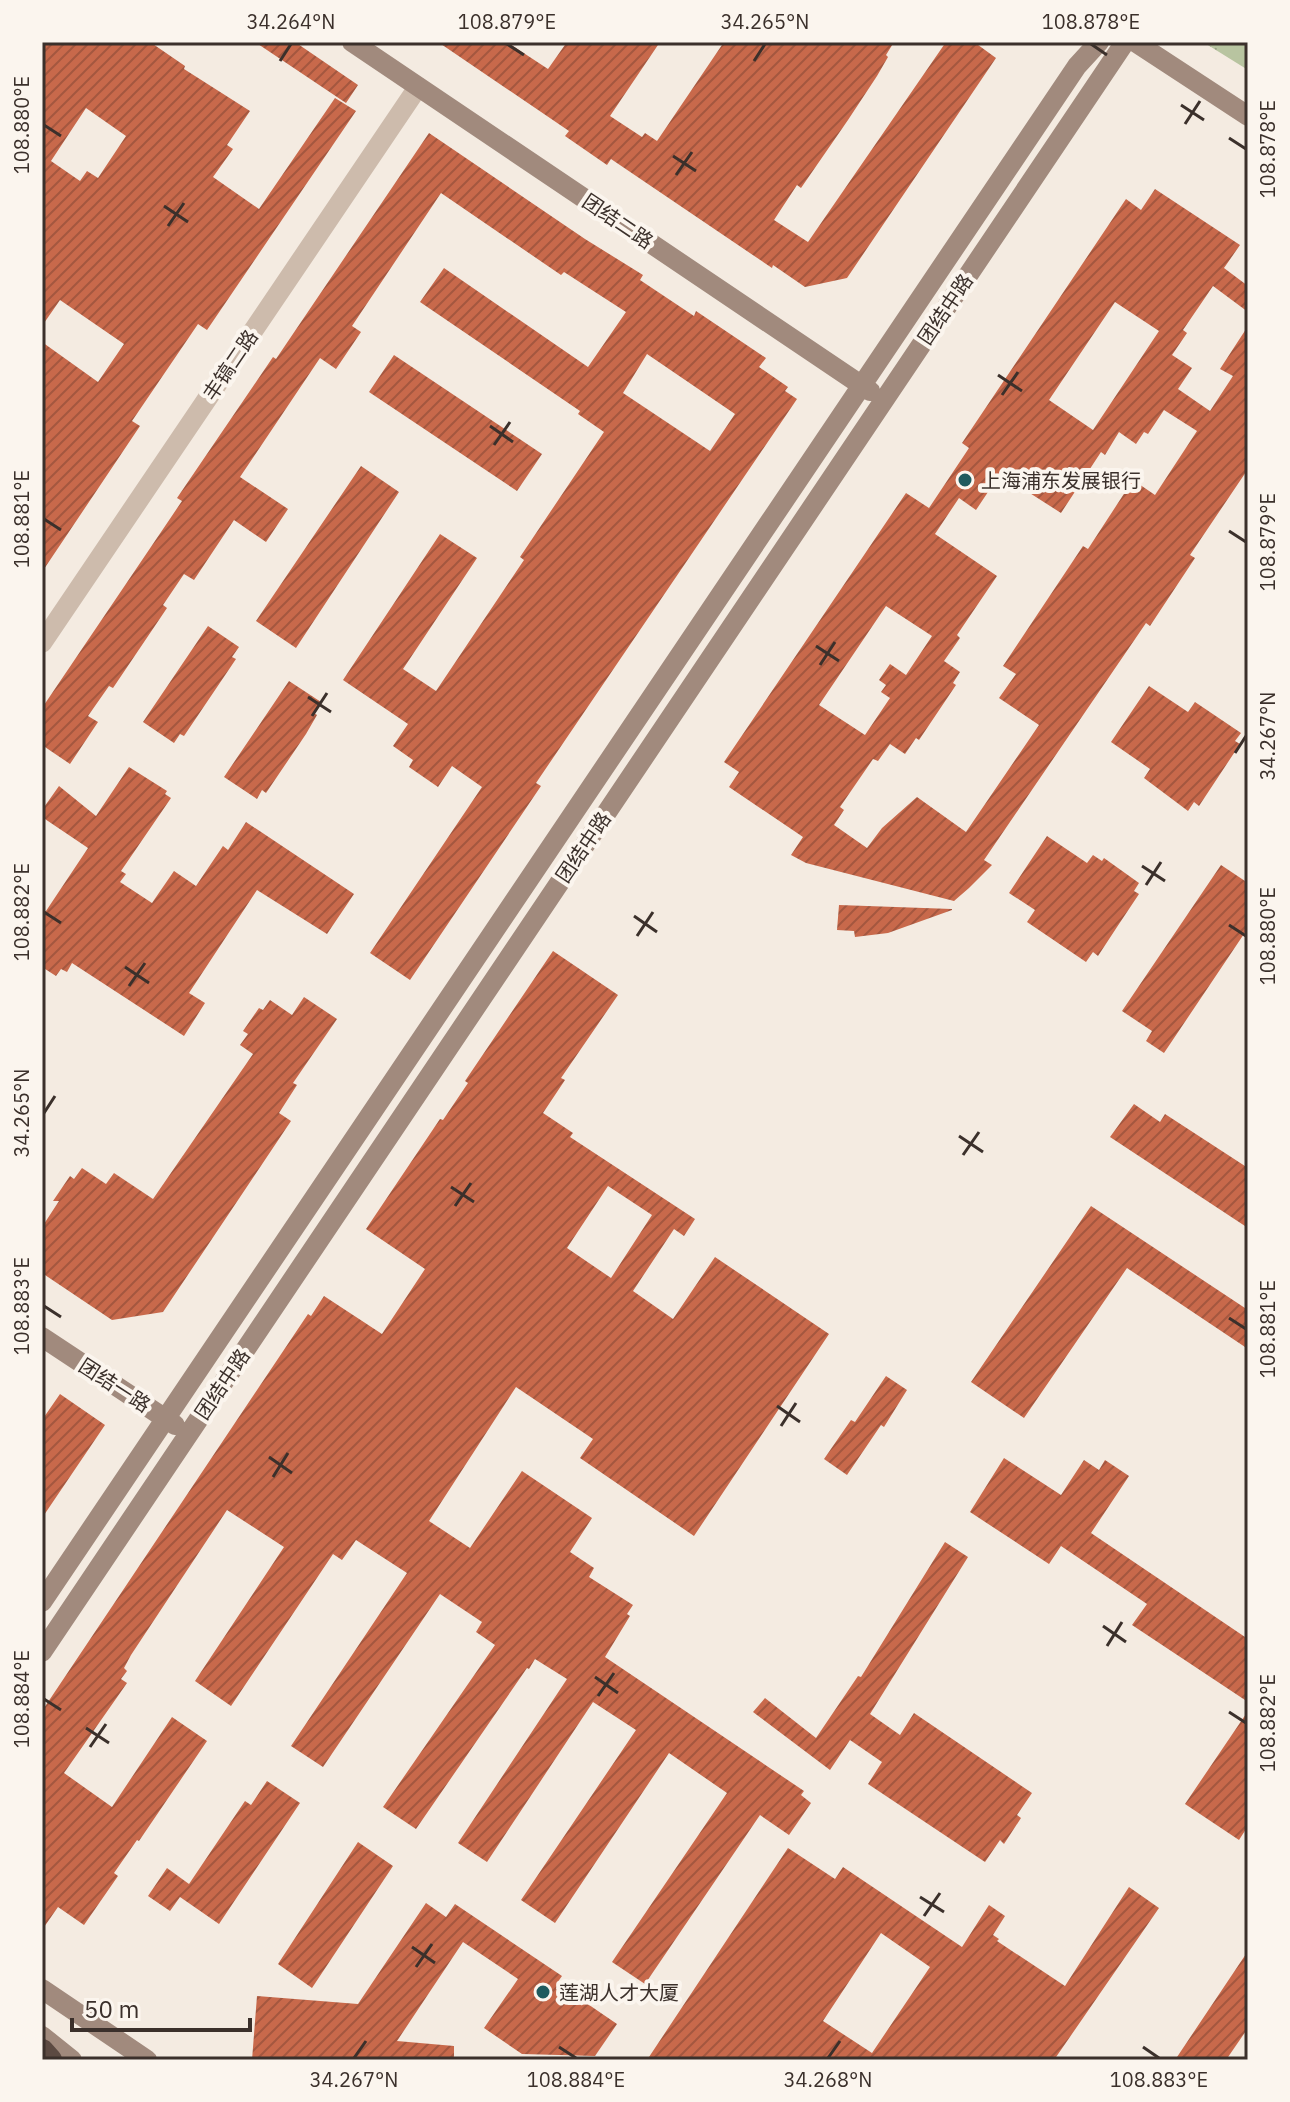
<svg xmlns="http://www.w3.org/2000/svg" width="1290" height="2102" font-family="'IBM Plex Sans','Noto Sans SC',sans-serif">
  <style>
    .grass { fill: url(#grass-tufts) }
    .building { fill: url(#building-hatch); fill-rule: evenodd }
    .lines { fill: none; stroke-linecap: round; stroke-linejoin: round }
    .street { stroke: #cdbbac; stroke-width: 20 }
    .secondary { stroke: #a18a7d; stroke-width: 20 }
    .highway { stroke: #5c4a42; stroke-width: 24 }
    .ticks { fill: none; stroke: #3b302b; stroke-width: 3 }
    .poi-dot { fill: #1f5a5e; stroke: #fbf5ee; stroke-width: 3 }
    .labels { text-anchor: middle; dominant-baseline: central; stroke-width: 8; stroke-linejoin: round; paint-order: stroke }
    .street-label { font-size: 20px; fill: #3b302b; stroke: #fbf5ee }
    .poi-label { font-size: 20px; fill: #3b302b; stroke: #fbf5ee; text-anchor: start }
    .neatline { fill: none; stroke: #3b302b; stroke-width: 3 }
    .ticks-label { font-size: 20px; text-anchor: middle; fill: #3b302b }
  </style>
  <defs>
    <pattern id="grass-tufts" width="24" height="20" patternUnits="userSpaceOnUse" patternTransform="scale(2)"><rect width="24" height="20" fill="#b8c4a0"/><path d="M3 7l-1-3M5 7V3M7 7l1-3M15 17l-1-3M17 17v-4M19 17l1-3" fill="none" stroke="#97a083"/></pattern>
    <pattern id="building-hatch" width="6" height="6" patternUnits="userSpaceOnUse" patternTransform="scale(2)"><rect width="6" height="6" fill="#c8694b"/><path d="M-1 1l2-2M0 6l6-6M5 7l2-2" fill="none" stroke="#a4573f"/></pattern>
  </defs>
  <rect width="100%" height="100%" fill="#f4ebe1"/>
  <!-- grass -->
  <path class="grass" d="M 1203,42 L 1248,42 L 1248,70 Z"/>
  <!-- building -->
  <path class="building" d="M 42,42 L 150,42 L 185,66 L 184,69 L 250,111 L 227,145 L 233,149 L 213,177 L 259,209 L 335,98 L 356,111 L 207,330 L 198,324 L 132,421 L 140,426 L 42,572 L 42,342 L 98,382 L 124,344 L 60,300 L 42,326 ZM 86,108 L 126,136 L 98,178 L 87,171 L 80,181 L 51,161 Z
    M 255,42 L 295,42 L 358,85 L 346,103 Z
    M 438,42 L 507,42 L 548,69 L 567,42 L 660,42 L 610,116 L 642,137 L 645,133 L 657,141 L 724,42 L 894,42 L 886,55 L 888,57 L 877,76 L 848,120 L 801,188 L 797,185 L 774,220 L 808,242 L 946,42 L 974,42 L 996,58 L 847,278 L 805,287 L 773,265 L 772,268 L 611,159 L 607,165 L 565,136 L 569,131 Z
    M 429,133 L 585,239 L 643,275 L 640,280 L 694,316 L 696,311 L 766,358 L 759,367 L 788,387 L 785,391 L 797,399 L 536,783 L 541,786 L 410,980 L 370,953 L 482,787 L 452,766 L 438,787 L 409,767 L 413,760 L 393,746 L 408,724 L 343,680 L 440,534 L 477,558 L 403,669 L 436,691 L 524,560 L 520,557 L 604,432 L 578,414 L 580,411 L 420,302 L 444,268 L 588,367 L 626,312 L 564,272 L 561,275 L 441,193 L 352,326 L 361,332 L 336,369 L 320,358 L 240,477 L 288,509 L 266,542 L 234,520 L 194,580 L 184,574 L 163,605 L 167,608 L 113,688 L 109,686 L 88,716 L 98,722 L 70,764 L 42,745 L 42,708 L 182,501 L 177,498 L 273,357 L 276,359 ZM 647,354 L 735,414 L 710,451 L 623,393 Z
    M 1155,189 L 1240,245 L 1224,268 L 1248,286 L 1248,312 L 1213,286 L 1183,330 L 1187,333 L 1172,355 L 1192,368 L 1178,389 L 1210,411 L 1233,376 L 1220,369 L 1248,326 L 1248,469 L 1190,555 L 1195,558 L 1150,626 L 1146,623 L 984,860 L 992,865 L 969,888 L 954,901 L 806,863 L 791,855 L 803,837 L 729,787 L 739,772 L 724,762 L 906,493 L 929,508 L 969,448 L 962,443 L 1126,199 L 1141,210 ZM 1115,302 L 1159,331 L 1093,430 L 1049,400 ZM 1164,410 L 1197,431 L 1155,495 L 1133,480 L 1088,549 L 1083,546 L 1003,666 L 1016,674 L 999,698 L 1039,725 L 966,832 L 917,797 L 882,828 L 867,848 L 834,825 L 844,810 L 840,807 L 873,759 L 878,761 L 890,744 L 905,754 L 916,738 L 919,740 L 956,685 L 953,683 L 960,672 L 944,661 L 960,638 L 957,635 L 997,576 L 935,534 L 959,498 L 976,510 L 1000,474 L 1061,513 L 1101,452 L 1105,455 L 1119,432 L 1136,444 L 1144,432 L 1148,434 ZM 886,606 L 932,636 L 906,675 L 890,664 L 879,680 L 886,685 L 881,692 L 890,698 L 865,735 L 819,705 Z
    M 394,355 L 542,454 L 517,491 L 369,392 Z
    M 361,466 L 399,492 L 296,648 L 256,621 Z
    M 208,626 L 239,647 L 232,657 L 236,659 L 184,736 L 180,734 L 174,743 L 143,722 Z
    M 289,681 L 321,702 L 314,713 L 317,715 L 306,734 L 266,793 L 262,790 L 257,799 L 224,777 Z
    M 1149,686 L 1188,712 L 1195,702 L 1241,733 L 1235,741 L 1240,744 L 1199,806 L 1194,802 L 1188,811 L 1144,778 L 1150,769 L 1111,742 Z
    M 129,767 L 167,791 L 165,794 L 171,798 L 121,871 L 126,874 L 120,882 L 152,903 L 174,871 L 196,886 L 223,846 L 228,850 L 246,822 L 354,894 L 327,934 L 257,890 L 189,993 L 205,1003 L 184,1036 L 72,963 L 67,972 L 61,969 L 56,976 L 42,967 L 42,917 L 88,848 L 42,817 L 42,810 L 59,786 L 96,816 Z
    M 1047,836 L 1087,863 L 1093,855 L 1102,861 L 1104,858 L 1139,883 L 1134,891 L 1139,894 L 1117,927 L 1098,956 L 1093,952 L 1086,962 L 1027,922 L 1035,910 L 1009,893 Z
    M 1221,865 L 1248,883 L 1248,928 L 1164,1053 L 1146,1041 L 1152,1031 L 1122,1011 Z
    M 839,905 L 952,909 L 952,910 L 888,933 L 855,937 L 854,931 L 837,930 Z
    M 553,951 L 618,995 L 561,1078 L 565,1080 L 543,1113 L 573,1133 L 570,1137 L 695,1219 L 684,1236 L 674,1229 L 633,1291 L 673,1319 L 715,1257 L 829,1334 L 694,1536 L 580,1458 L 593,1439 L 516,1387 L 429,1521 L 470,1548 L 522,1471 L 592,1518 L 570,1552 L 594,1568 L 589,1577 L 633,1605 L 627,1614 L 630,1616 L 605,1657 L 804,1791 L 801,1795 L 811,1803 L 789,1835 L 760,1815 L 645,1984 L 612,1962 L 727,1793 L 669,1753 L 555,1923 L 521,1900 L 636,1730 L 593,1702 L 487,1862 L 458,1843 L 567,1679 L 535,1659 L 529,1669 L 527,1668 L 416,1829 L 383,1807 L 495,1645 L 476,1632 L 482,1622 L 440,1594 L 323,1767 L 291,1746 L 407,1573 L 356,1540 L 342,1560 L 333,1554 L 231,1706 L 195,1681 L 284,1547 L 227,1510 L 131,1655 L 124,1668 L 127,1671 L 121,1679 L 127,1683 L 64,1773 L 112,1807 L 172,1717 L 207,1741 L 139,1841 L 137,1840 L 114,1873 L 118,1876 L 84,1925 L 58,1907 L 42,1930 L 42,1711 L 308,1314 L 311,1316 L 324,1296 L 382,1334 L 425,1269 L 366,1229 L 440,1119 L 443,1120 L 468,1083 L 465,1081 ZM 608,1186 L 652,1215 L 611,1278 L 567,1248 Z
    M 304,997 L 337,1019 L 293,1083 L 297,1085 L 279,1113 L 291,1121 L 163,1312 L 112,1320 L 42,1273 L 42,1227 L 59,1201 L 53,1201 L 70,1176 L 74,1179 L 82,1168 L 106,1184 L 114,1173 L 153,1199 L 253,1054 L 240,1045 L 248,1034 L 243,1031 L 259,1008 L 263,1010 L 270,1000 L 292,1015 Z
    M 1134,1104 L 1160,1122 L 1165,1114 L 1248,1168 L 1248,1228 L 1110,1137 Z
    M 1091,1206 L 1248,1310 L 1248,1349 L 1127,1268 L 1024,1418 L 971,1382 Z
    M 886,1376 L 907,1390 L 884,1427 L 881,1425 L 847,1475 L 824,1459 L 851,1420 L 855,1422 Z
    M 60,1394 L 105,1425 L 42,1518 L 42,1420 Z
    M 1004,1458 L 1061,1495 L 1084,1460 L 1099,1470 L 1105,1460 L 1129,1476 L 1091,1533 L 1248,1639 L 1248,1702 L 1132,1625 L 1147,1604 L 1061,1546 L 1049,1564 L 970,1512 Z
    M 945,1542 L 968,1557 L 870,1714 L 900,1735 L 914,1713 L 1032,1793 L 1017,1815 L 1021,1818 L 1004,1844 L 1000,1840 L 985,1862 L 868,1784 L 882,1762 L 850,1740 L 830,1770 L 753,1712 L 765,1698 L 816,1738 L 858,1676 L 861,1677 Z
    M 1248,1711 L 1248,1826 L 1239,1840 L 1185,1804 Z
    M 267,1781 L 300,1803 L 219,1924 L 180,1897 L 170,1911 L 148,1896 L 167,1868 L 189,1884 L 245,1801 L 251,1805 Z
    M 358,1842 L 393,1866 L 312,1988 L 278,1964 Z
    M 788,1848 L 835,1879 L 843,1867 L 962,1947 L 989,1905 L 1005,1916 L 993,1935 L 999,1939 L 997,1941 L 1065,1986 L 1129,1887 L 1159,1908 L 1054,2060 L 647,2060 ZM 881,1933 L 930,1967 L 872,2053 L 823,2021 Z
    M 426,1903 L 446,1917 L 455,1904 L 562,1976 L 557,1983 L 617,2024 L 595,2056 L 522,2054 L 484,2028 L 518,1979 L 463,1942 L 397,2041 L 454,2046 L 454,2060 L 252,2060 L 257,1996 L 358,2004 Z
    M 1248,1951 L 1248,2028 L 1226,2060 L 1175,2060 Z"/>
  <g class="lines">
    <!-- street -->
    <path class="street" d="M 42,643 L 418,87"/>
    <!-- secondary -->
    <path class="secondary" d="M 352,42 L 870,391
      M 1135,42 L 1248,116
      M 42,1337 L 175,1425
      M 42,1602 L 1077,66 L 1099,42
      M 42,1652 L 1125,42
      M 42,1989 L 147,2060
      M 42,2036 L 72,2060"/>
    <!-- highway -->
    <path class="highway" d="M 42,2051 L 50,2060"/>
  </g>
  <!-- ticks -->
  <path class="ticks" d="M 507,44 L 524,55M 1091,44 L 1107,55M 280,61 L 291,44M 754,61 L 765,44M 1181,105 L 1204,120M 1185,124 L 1200,101M 44,125 L 61,136M 1229,138 L 1246,149M 673,156 L 696,171M 676,175 L 692,152M 164,206 L 188,222M 168,226 L 184,203M 998,375 L 1022,391M 1002,395 L 1018,372M 490,426 L 513,442M 494,445 L 510,422M 44,519 L 61,530M 1229,531 L 1246,542M 816,646 L 839,661M 820,665 L 835,642M 308,697 L 331,712M 312,716 L 327,693M 1235,753 L 1246,736M 1142,866 L 1165,881M 1146,885 L 1161,862M 44,912 L 61,923M 634,916 L 657,932M 1229,925 L 1246,936M 637,936 L 653,912M 125,967 L 149,983M 129,986 L 145,963M 44,1113 L 55,1096M 959,1136 L 983,1152M 963,1155 L 979,1132M 451,1187 L 474,1202M 455,1206 L 471,1183M 44,1306 L 61,1317M 1229,1318 L 1246,1329M 777,1406 L 800,1422M 781,1426 L 796,1403M 269,1457 L 292,1473M 273,1477 L 288,1453M 1103,1626 L 1126,1642M 1107,1646 L 1122,1622M 595,1677 L 618,1693M 598,1696 L 614,1673M 44,1699 L 61,1710M 1229,1712 L 1246,1723M 86,1728 L 109,1743M 90,1747 L 106,1724M 920,1897 L 944,1912M 924,1916 L 940,1893M 412,1947 L 435,1963M 416,1967 L 432,1944M 559,2047 L 576,2058M 1143,2047 L 1159,2058M 354,2058 L 366,2041M 828,2058 L 840,2041"/>
  <!-- markers -->
  <g class="poi-dot">
    <circle cx="965" cy="480" r="8"/>
    <circle cx="543" cy="1992" r="8"/>
  </g>
  <g class="labels">
    <!-- street labels -->
    <g class="street-label">
      <text transform="translate(618 221) rotate(34)">团结二路</text>
      <text transform="translate(945 309) rotate(-56)">团结中路</text>
      <text transform="translate(230 365) rotate(-56)">丰镐二路</text>
      <text transform="translate(583 847) rotate(-56)">团结中路</text>
      <text transform="translate(222 1384) rotate(-56)">团结中路</text>
      <text transform="translate(115 1385) rotate(33)">团结一路</text>
    </g>
    <!-- poi labels -->
    <g class="poi-label">
      <text x="981" y="480">上海浦东发展银行</text>
      <text x="559" y="1992">莲湖人才大厦</text>
    </g>
  </g>
  <!-- border -->
  <rect width="1290" height="2102" fill="none" stroke="#fbf5ee" stroke-width="88"/>
  <!-- scale -->
  <path d="M72 2018v12h178v-12" fill="none" stroke="#3b302b" stroke-width="4"/>
  <text x="84" y="2018" font-size="24" fill="#3b302b" stroke="#fbf5ee" stroke-width="6" paint-order="stroke">50 m</text>
  <rect x="44" y="44" width="1202" height="2014" class="neatline"/>
  <g class="ticks-label">
    <text x="291" y="29">34.264°N</text>
    <text x="507" y="29">108.879°E</text>
    <text x="765" y="29">34.265°N</text>
    <text x="1091" y="29">108.878°E</text>
    <text transform="translate(22 125) rotate(-90)" y="7">108.880°E</text>
    <text transform="translate(1268 149) rotate(-90)" y="7">108.878°E</text>
    <text transform="translate(22 519) rotate(-90)" y="7">108.881°E</text>
    <text transform="translate(1268 542) rotate(-90)" y="7">108.879°E</text>
    <text transform="translate(1268 736) rotate(-90)" y="7">34.267°N</text>
    <text transform="translate(22 912) rotate(-90)" y="7">108.882°E</text>
    <text transform="translate(1268 936) rotate(-90)" y="7">108.880°E</text>
    <text transform="translate(22 1113) rotate(-90)" y="7">34.265°N</text>
    <text transform="translate(22 1306) rotate(-90)" y="7">108.883°E</text>
    <text transform="translate(1268 1329) rotate(-90)" y="7">108.881°E</text>
    <text transform="translate(22 1699) rotate(-90)" y="7">108.884°E</text>
    <text transform="translate(1268 1723) rotate(-90)" y="7">108.882°E</text>
    <text x="354" y="2087">34.267°N</text>
    <text x="576" y="2087">108.884°E</text>
    <text x="828" y="2087">34.268°N</text>
    <text x="1159" y="2087">108.883°E</text>
  </g>
</svg>
